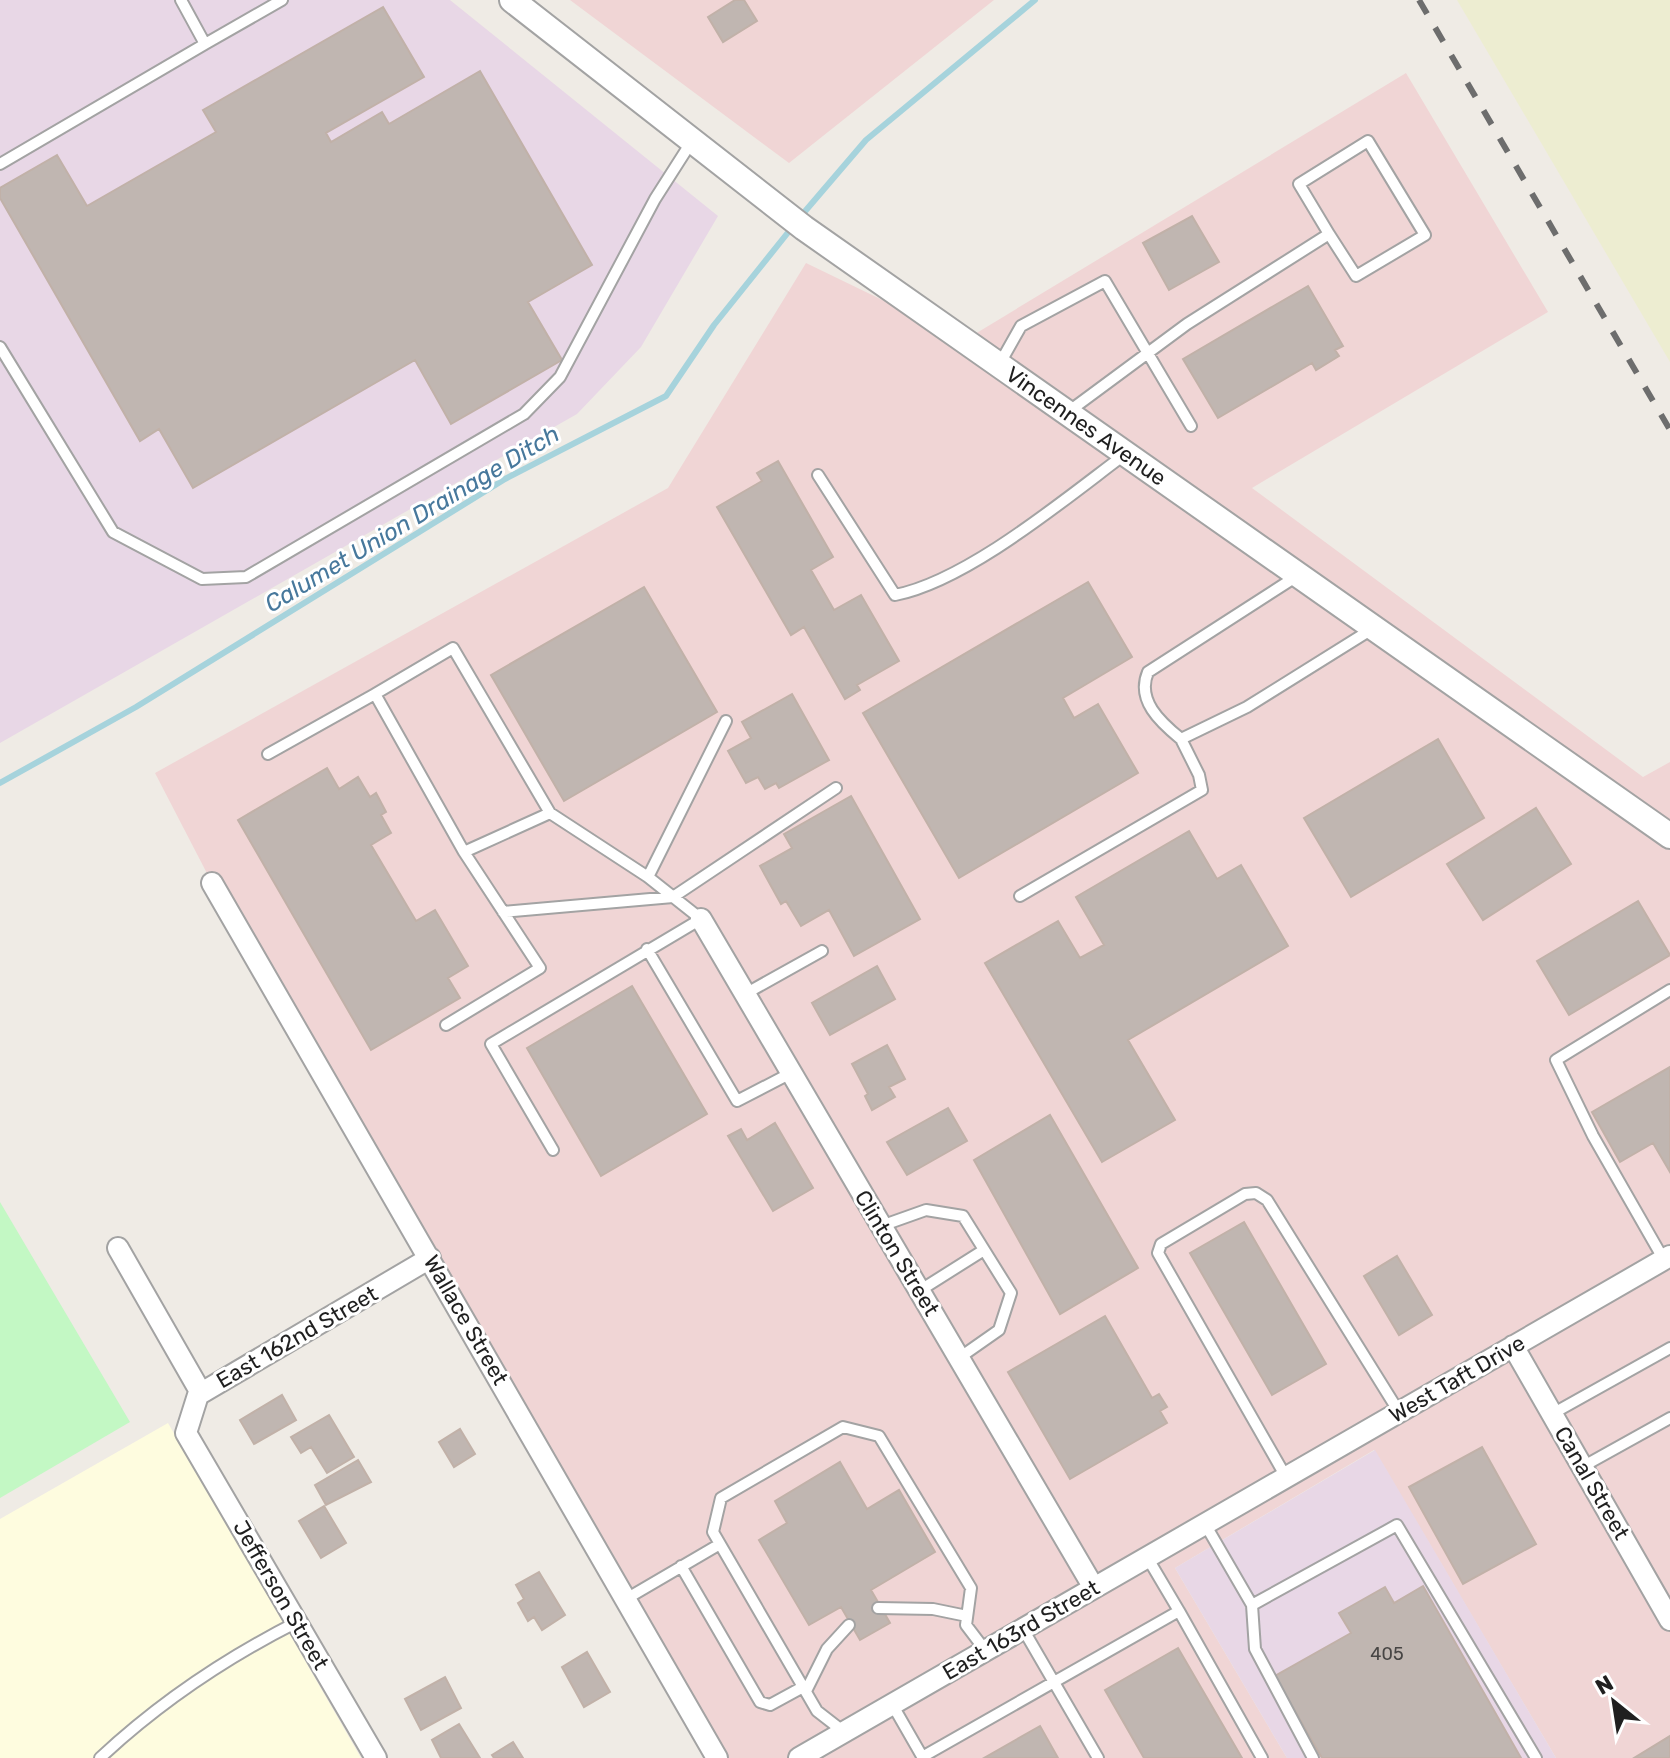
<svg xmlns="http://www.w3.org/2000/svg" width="1670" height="1758" font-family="Rubik,sans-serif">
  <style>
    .commercial { fill: #f0d5d5 }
    .industrial { fill: #e8d7e6 }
    .education { fill: #fefcdf }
    .farmland { fill: #ededd1 }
    .park { fill: #c3f8c4 }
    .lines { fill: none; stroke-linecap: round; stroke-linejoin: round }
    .stream { stroke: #a6d3dc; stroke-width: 6 }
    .building { fill: #c0b6b1; stroke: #c1b1a8; stroke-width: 2 }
    .service-casing { stroke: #a3a3a3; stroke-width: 14 }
    .minor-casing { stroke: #a3a3a3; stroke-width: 24 }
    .tertiary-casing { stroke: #a3a3a3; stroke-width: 28 }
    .service { stroke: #fff; stroke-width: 10 }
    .minor { stroke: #fff; stroke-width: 20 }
    .tertiary { stroke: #fff; stroke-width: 24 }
    .rail { stroke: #6d6d6d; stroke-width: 6; stroke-dasharray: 16 16; stroke-linecap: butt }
    .labels { text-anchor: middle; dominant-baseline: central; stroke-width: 6; stroke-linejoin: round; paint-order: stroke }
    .number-label { font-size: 18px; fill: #474544 }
    .street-label { font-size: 22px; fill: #1f1f1f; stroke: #fff }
    .water-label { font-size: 24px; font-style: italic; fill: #47789c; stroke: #fff }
  </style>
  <rect width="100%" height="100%" fill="#efebe5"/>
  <!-- commercial -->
  <path class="commercial" d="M 570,0 L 994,0 L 789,163 Z
    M 1406,73 L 1548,312 L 1252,488 L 1643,777 L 1670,762 L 1670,1758 L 1556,1758 L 1374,1450 L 1175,1568 L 1287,1758 L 717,1758 L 212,883 L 155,773 L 668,488 L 806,263 L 965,340 Z"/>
  <!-- industrial -->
  <path class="industrial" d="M 0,0 L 450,0 L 718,216 L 641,347 L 577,414 L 0,743 Z
    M 1375,1450 L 1556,1758 L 1287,1758 L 1175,1568 Z"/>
  <!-- education -->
  <path class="education" d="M 168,1423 L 361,1758 L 0,1758 L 0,1519 Z"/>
  <!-- farmland -->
  <path class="farmland" d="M 1457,0 L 1670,0 L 1670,362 Z"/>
  <!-- park -->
  <path class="park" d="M 0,1202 L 130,1422 L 0,1498 Z"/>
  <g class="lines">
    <!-- stream -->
    <path class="stream" d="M 801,216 L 866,140 L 1035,0
      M 0,783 L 136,707 L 505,479 L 666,396 L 714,325 L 794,225"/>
  </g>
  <!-- building -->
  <path class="building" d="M 735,0 L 744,0 L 757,21 L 723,42 L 708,17 Z
    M 383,7 L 424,77 L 326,133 L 331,142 L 382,112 L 389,124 L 480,71 L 592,265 L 528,302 L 562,360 L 451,424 L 415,360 L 193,488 L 159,429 L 140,441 L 0,198 L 0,188 L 57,155 L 87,206 L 216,132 L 203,110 Z
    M 1192,216 L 1219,262 L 1169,290 L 1143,243 Z
    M 1308,286 L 1343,346 L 1335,350 L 1339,356 L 1316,370 L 1312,363 L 1218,418 L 1183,359 Z
    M 778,461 L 833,557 L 811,570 L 834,610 L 861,595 L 899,661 L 857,685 L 860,690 L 845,699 L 804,627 L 791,635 L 717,507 L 762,481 L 757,473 Z
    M 1088,582 L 1132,657 L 1063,698 L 1074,718 L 1098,704 L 1138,773 L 959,878 L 863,713 Z
    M 644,587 L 717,712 L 564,801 L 491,675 Z
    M 792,694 L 829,760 L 779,788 L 776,783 L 765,789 L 758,777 L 746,783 L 728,751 L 751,738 L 742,722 Z
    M 1438,739 L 1484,818 L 1351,897 L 1304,818 Z
    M 327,768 L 339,789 L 358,777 L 370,797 L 376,793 L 386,812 L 381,815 L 391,833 L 371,845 L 416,921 L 435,910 L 468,966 L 448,978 L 460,998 L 371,1050 L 238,820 Z
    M 851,796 L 920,919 L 854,956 L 829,910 L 801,926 L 786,901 L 781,904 L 760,866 L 792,848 L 784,834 Z
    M 1536,808 L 1571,864 L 1483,920 L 1447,864 Z
    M 1189,831 L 1217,879 L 1241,865 L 1288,946 L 1128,1040 L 1175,1120 L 1102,1162 L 985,963 L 1058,921 L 1080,958 L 1104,945 L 1076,897 Z
    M 1638,901 L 1670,955 L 1569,1015 L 1537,961 Z
    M 877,966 L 895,999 L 830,1035 L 812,1003 Z
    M 632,986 L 707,1114 L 601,1176 L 527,1048 Z
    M 887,1045 L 905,1079 L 889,1087 L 895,1097 L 872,1110 L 865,1096 L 868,1094 L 852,1064 Z
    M 1670,1067 L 1670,1172 L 1653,1143 L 1620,1162 L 1592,1112 Z
    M 948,1108 L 967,1141 L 907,1175 L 887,1142 Z
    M 1050,1115 L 1138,1268 L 1060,1314 L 974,1160 Z
    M 775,1123 L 813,1188 L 773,1211 L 728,1136 L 741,1129 L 747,1140 Z
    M 1244,1222 L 1326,1364 L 1272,1395 L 1190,1253 Z
    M 1397,1256 L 1432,1315 L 1399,1335 L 1364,1276 Z
    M 1105,1316 L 1152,1398 L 1159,1394 L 1167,1407 L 1160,1411 L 1167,1423 L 1070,1479 L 1008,1372 Z
    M 282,1395 L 296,1420 L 254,1444 L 240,1420 Z
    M 329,1415 L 354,1457 L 327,1473 L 311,1447 L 301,1453 L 291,1437 Z
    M 460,1429 L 475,1454 L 454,1467 L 439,1442 Z
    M 1482,1447 L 1536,1544 L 1463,1584 L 1409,1487 Z
    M 358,1460 L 371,1482 L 326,1505 L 315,1485 Z
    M 840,1462 L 867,1509 L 899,1490 L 935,1552 L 871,1590 L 890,1623 L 860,1640 L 841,1607 L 809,1625 L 759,1540 L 787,1523 L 775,1501 Z
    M 324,1506 L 346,1543 L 321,1558 L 299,1521 Z
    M 539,1572 L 565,1615 L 542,1630 L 534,1617 L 528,1621 L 518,1603 L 524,1599 L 516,1585 Z
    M 1423,1586 L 1521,1758 L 1322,1758 L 1275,1676 L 1351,1633 L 1339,1613 L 1385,1587 L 1394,1603 Z
    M 1178,1648 L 1242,1758 L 1144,1758 L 1105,1690 Z
    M 587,1652 L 610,1692 L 584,1707 L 562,1667 Z
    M 445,1677 L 461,1708 L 421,1730 L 405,1699 Z
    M 459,1724 L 480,1758 L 441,1758 L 432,1740 Z
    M 1040,1726 L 1058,1758 L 984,1758 Z
    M 1670,1736 L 1670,1758 L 1634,1758 Z
    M 513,1742 L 523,1758 L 494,1758 L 492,1755 Z"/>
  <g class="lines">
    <defs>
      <path id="service" d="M 205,44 L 282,0
        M 0,164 L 205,44 L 181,0
        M 0,347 L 113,532 L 202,579 L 246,577 L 524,414 L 560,377 L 655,199 L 692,141
        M 999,365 L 1021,326 L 1105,281 L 1191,426
        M 1068,412 L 1187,324 L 1329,234 L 1299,184 L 1368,141 L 1425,235 L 1356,276 L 1329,234
        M 818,475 L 895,595 C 967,581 1065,499 1124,455
        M 1297,576 L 1148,672 C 1136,700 1160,722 1181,739 L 1247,707 L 1372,629
        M 375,694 L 453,648 L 550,813
        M 268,754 L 375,694 L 464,852 L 540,968 L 446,1025
        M 464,852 L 550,813 L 648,877 L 701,919 L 491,1044 L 553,1150
        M 648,877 L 726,721
        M 1020,896 L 1202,790 L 1199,775 L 1181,739
        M 503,912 L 673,897 L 836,788
        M 647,949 L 737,1101 L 791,1073
        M 745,994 L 822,951
        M 881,1226 L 926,1210 L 963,1216 L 1011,1293 L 999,1330 L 959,1358
        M 1664,1260 L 1593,1136 L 1556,1060 L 1670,990
        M 919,1291 L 984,1250
        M 1552,1414 L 1670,1348
        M 1582,1467 L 1670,1418
        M 1286,1477 L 1158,1253 L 1161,1244 L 1245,1194 L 1256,1193 L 1267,1200 L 1399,1412
        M 1205,1524 L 1252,1605 L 1397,1525 L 1536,1758
        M 1147,1557 L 1179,1611
        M 681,1566 L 760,1702 L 770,1705 L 803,1687
        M 626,1599 L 720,1544
        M 1252,1605 L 1255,1649 L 1313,1758
        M 878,1608 L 933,1609 L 967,1616
        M 1023,1629 L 1098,1758
        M 806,1691 L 827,1649 L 849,1625
        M 892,1704 L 923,1758
        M 844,1732 L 817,1711 L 713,1532 L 721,1498 L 843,1427 L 879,1436 L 971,1588 L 966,1625 L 985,1650
        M 922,1757 L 1179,1611 L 1262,1758
        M 100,1758 C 160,1702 224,1659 297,1622"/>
      <path id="minor" d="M 212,883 L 717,1758
        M 701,919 L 1094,1588
        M 118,1248 L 201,1393
        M 1513,1346 L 1670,1620
        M 376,1758 L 186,1433 L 198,1395 L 430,1258
        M 799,1758 L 1670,1256"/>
      <path id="tertiary" d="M 512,0 L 804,228 L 1670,836"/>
    </defs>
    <!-- service casing -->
    <use href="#service" class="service-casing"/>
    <!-- minor casing -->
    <use href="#minor" class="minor-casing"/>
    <!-- tertiary casing -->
    <use href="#tertiary" class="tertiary-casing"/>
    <!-- service -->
    <use href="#service" class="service"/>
    <!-- minor -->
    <use href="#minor" class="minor"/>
    <!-- tertiary -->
    <use href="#tertiary" class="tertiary"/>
    <!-- rail -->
    <path class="rail" d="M 1419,0 L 1670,430"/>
  </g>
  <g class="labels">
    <!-- number labels -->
    <g class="number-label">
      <text x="1387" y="1654">405</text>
    </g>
    <!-- street labels -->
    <g class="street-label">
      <text transform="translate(1086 426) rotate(35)">Vincennes Avenue</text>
      <text transform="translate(897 1253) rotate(59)">Clinton Street</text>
      <text transform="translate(466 1320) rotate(60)">Wallace Street</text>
      <text transform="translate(297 1337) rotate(-30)">East 162nd Street</text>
      <text transform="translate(1457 1379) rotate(-30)">West Taft Drive</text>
      <text transform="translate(1592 1483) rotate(60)">Canal Street</text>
      <text transform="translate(281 1595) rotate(60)">Jefferson Street</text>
      <text transform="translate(1021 1630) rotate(-30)">East 163rd Street</text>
    </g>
    <!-- water labels -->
    <g class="water-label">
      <text transform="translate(412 519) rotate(-31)">Calumet Union Drainage Ditch</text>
    </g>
  </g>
  <!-- north arrow -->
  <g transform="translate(1614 1702) rotate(330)" stroke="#ffffff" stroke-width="6" paint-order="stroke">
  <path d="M0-6L14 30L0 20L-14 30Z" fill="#1f1f1f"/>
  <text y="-12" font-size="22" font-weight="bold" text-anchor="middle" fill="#1f1f1f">N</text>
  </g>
</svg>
